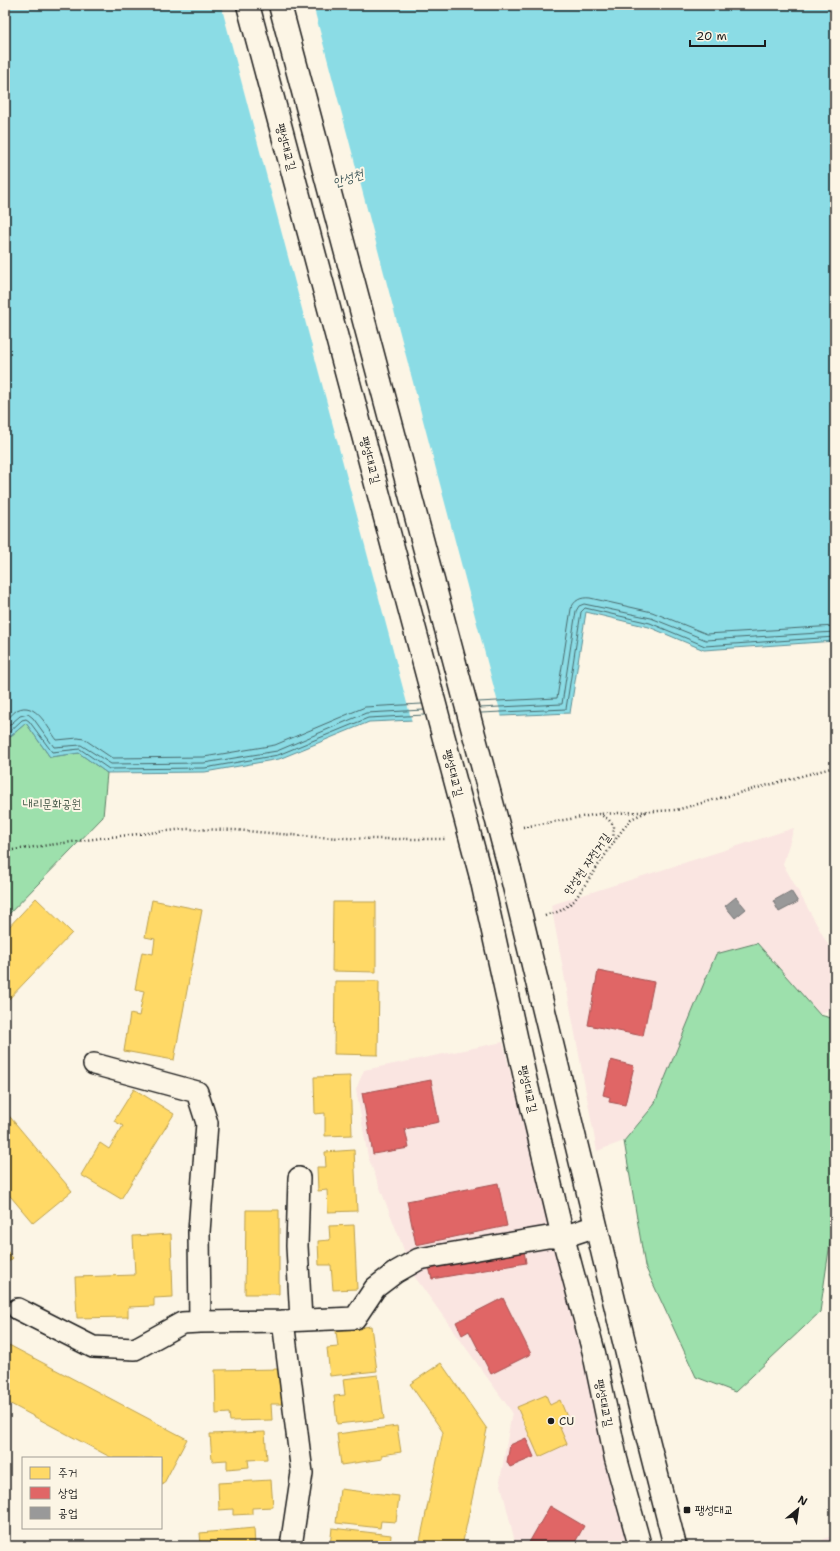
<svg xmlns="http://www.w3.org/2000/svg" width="840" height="1551" font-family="'Shantell Sans','Poor Story',sans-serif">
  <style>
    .built { fill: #fae5e1 }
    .green { fill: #9de0ac; stroke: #5c7e64 }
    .water { fill: #8bdce5; stroke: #5f8f95 }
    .pier { fill: #fcf5e5 }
    .homes { fill: #ffd966; stroke: #bba050 }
    .shops { fill: #e06666; stroke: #a55050 }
    .industry { fill: #999; stroke: #747474 }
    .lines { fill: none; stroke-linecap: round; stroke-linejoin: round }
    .shore { stroke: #48696c; stroke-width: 1 }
    .minor-casing { stroke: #1c1c1c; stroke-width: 24 }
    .secondary-casing { stroke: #1c1c1c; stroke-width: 25 }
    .path { stroke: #1c1c1c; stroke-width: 2.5; stroke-dasharray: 1 3; stroke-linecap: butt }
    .minor { stroke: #fcf5e5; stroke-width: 21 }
    .secondary { stroke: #fcf5e5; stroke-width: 22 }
    .secondary-bridge-casing { stroke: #1c1c1c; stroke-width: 25; stroke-linecap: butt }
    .secondary-bridge { stroke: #fcf5e5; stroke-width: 22 }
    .poi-dot { fill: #1c1c1c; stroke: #fcf5e5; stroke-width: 1.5 }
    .labels { text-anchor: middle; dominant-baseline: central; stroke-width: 4; stroke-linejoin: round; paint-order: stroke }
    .street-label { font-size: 12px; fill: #1c1c1c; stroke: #fcf5e5 }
    .park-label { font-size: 12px; fill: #435747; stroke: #fcf5e5 }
    .poi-label { font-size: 12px; fill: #1c1c1c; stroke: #fcf5e5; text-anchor: start }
    .water-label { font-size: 13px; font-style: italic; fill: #3d5658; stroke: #fcf5e5 }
  </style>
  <rect width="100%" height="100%" fill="#fcf5e5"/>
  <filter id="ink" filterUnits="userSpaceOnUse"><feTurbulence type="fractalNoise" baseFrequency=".025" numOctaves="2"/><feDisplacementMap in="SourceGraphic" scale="8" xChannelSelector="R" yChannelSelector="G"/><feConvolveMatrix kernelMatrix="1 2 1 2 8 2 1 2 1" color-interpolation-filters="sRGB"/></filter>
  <g filter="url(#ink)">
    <!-- built -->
    <path class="built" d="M 794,828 L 783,864 L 835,957 L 835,1005 L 820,1015 L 757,943 L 717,954 L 654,1105 L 624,1141 L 597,1151 L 551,905 Z
      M 503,1042 L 548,1224 L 630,1546 L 516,1546 L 500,1481 L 512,1412 L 412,1273 L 401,1242 L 368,1157 L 356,1089 L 364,1070 Z
      M 835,1534 L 835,1546 L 810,1546 Z"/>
    <!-- green -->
    <path class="green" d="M 26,723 L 50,757 L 79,753 L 107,773 L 103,817 L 5,918 L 5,741 Z
      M 757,943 L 820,1015 L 835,1019 L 835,1236 L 831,1236 L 820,1312 L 735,1392 L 696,1377 L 645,1266 L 624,1141 L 654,1105 L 716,954 Z"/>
    <!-- water -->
    <path class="water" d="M 5,5 L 835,5 L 835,641 L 704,650 L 649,627 L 586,612 L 570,713 L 369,722 L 279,759 L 205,772 L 107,773 L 79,753 L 50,757 L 26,723 L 5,741 Z"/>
    <!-- pier -->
    <path class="pier" d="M 221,5 L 313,5 L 502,718 L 412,722 Z"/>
    <!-- homes -->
    <path class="homes" d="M 36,898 L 72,933 L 5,1003 L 5,931 Z
      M 152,900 L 202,910 L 174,1060 L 124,1051 L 130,1014 L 139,1016 L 144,991 L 135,989 L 142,952 L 153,954 L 155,939 L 145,937 Z
      M 333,902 L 376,902 L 376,972 L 332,971 Z
      M 335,981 L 379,981 L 378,1055 L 334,1054 Z
      M 350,1076 L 352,1135 L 325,1136 L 325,1113 L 315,1114 L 314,1077 Z
      M 134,1089 L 174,1114 L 121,1199 L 81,1175 L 100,1143 L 109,1149 L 123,1126 L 114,1121 Z
      M 5,1111 L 72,1191 L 33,1223 L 5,1190 Z
      M 354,1150 L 357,1211 L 328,1212 L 327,1190 L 318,1191 L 317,1167 L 326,1167 L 325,1152 Z
      M 246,1210 L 279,1210 L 279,1294 L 245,1294 Z
      M 354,1225 L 357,1289 L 333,1290 L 331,1265 L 319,1265 L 318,1241 L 330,1240 L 329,1226 Z
      M 171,1234 L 173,1297 L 154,1298 L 154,1306 L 128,1307 L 128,1317 L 77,1318 L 75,1277 L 135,1275 L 133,1236 Z
      M 5,1249 L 13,1258 L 5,1265 Z
      M 371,1326 L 377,1371 L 330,1376 L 327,1348 L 338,1347 L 336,1331 Z
      M 9,1345 L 187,1439 L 163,1485 L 161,1484 L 161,1458 L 112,1458 L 5,1401 L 5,1354 Z
      M 441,1363 L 487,1429 L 462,1546 L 419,1546 L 443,1432 L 410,1384 Z
      M 281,1369 L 282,1404 L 271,1404 L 272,1420 L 230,1421 L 229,1413 L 216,1414 L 215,1370 Z
      M 378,1375 L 384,1419 L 337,1424 L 334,1396 L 345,1395 L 343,1379 Z
      M 546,1395 L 550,1405 L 560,1400 L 567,1417 L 557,1421 L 567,1444 L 539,1457 L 517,1407 Z
      M 397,1426 L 401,1452 L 382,1455 L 382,1459 L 341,1465 L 337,1434 Z
      M 265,1432 L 267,1459 L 248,1460 L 249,1467 L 227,1469 L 227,1460 L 212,1461 L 210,1434 Z
      M 271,1480 L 273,1507 L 252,1508 L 252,1514 L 233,1515 L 233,1509 L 219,1510 L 218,1483 Z
      M 340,1489 L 399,1496 L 396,1522 L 381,1521 L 380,1528 L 336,1523 Z
      M 254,1528 L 255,1546 L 201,1546 L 200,1533 Z
      M 332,1528 L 391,1535 L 390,1546 L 330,1546 Z"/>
    <!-- shops -->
    <path class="shops" d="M 598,971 L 654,982 L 643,1036 L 588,1025 Z
      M 611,1060 L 634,1066 L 625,1105 L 609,1102 L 610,1097 L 603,1095 Z
      M 431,1080 L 439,1122 L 405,1129 L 409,1148 L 373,1154 L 362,1093 Z
      M 498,1183 L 507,1226 L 416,1245 L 407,1201 Z
      M 524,1250 L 526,1263 L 432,1279 L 429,1267 Z
      M 503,1298 L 531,1354 L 491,1374 L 469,1331 L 462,1335 L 456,1322 Z
      M 526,1438 L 534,1457 L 510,1467 L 507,1462 L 510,1445 Z
      M 550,1506 L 584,1526 L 573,1546 L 527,1546 Z"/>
    <!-- industry -->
    <path class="industry" d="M 791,891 L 798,902 L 779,912 L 773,901 Z
      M 736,897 L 746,909 L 735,918 L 725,906 Z"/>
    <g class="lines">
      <!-- shore -->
      <path class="shore" d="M 478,702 L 557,698 L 571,609 C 574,600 581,597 590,598 L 652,612 L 707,634 L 835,626
        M 479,708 L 562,704 L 576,611 L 579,606 L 584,604 L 651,618 L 706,640 L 835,632
        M 481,713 L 566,709 L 581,612 L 585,608 L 650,623 L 705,646 L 835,637
        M 5,721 C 9,718 13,713 17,710 C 36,700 48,729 57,740 L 78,738 L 84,739 L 112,758 L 204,757 L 275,745 L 365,707 L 422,704
        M 5,729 L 20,716 L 28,714 L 33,718 L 54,747 L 81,745 L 111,764 L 204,763 L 277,751 L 366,713 L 424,710
        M 5,736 L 22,720 L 26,719 L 29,721 L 52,752 L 80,749 L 109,769 L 205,768 L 278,755 L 368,718 L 425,715"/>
      <defs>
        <path id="minor" d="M 94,1064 L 197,1092 L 207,1123 L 199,1232 L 200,1322 L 283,1321 L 355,1318 L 375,1288 L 396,1272 L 419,1259 L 548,1237 L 563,1237 L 596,1226
          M 299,1178 L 297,1246 L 301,1320
          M 18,1309 L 93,1347 L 135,1349 L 182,1323 L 200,1322
          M 283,1321 L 302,1473 L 291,1546"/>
        <path id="secondary" d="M 510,870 L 643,1420 L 675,1546
          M 481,877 L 526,1082 L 563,1237 L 594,1353 L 616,1459 L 640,1546"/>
      </defs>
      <!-- minor casing -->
      <use href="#minor" class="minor-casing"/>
      <!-- secondary casing -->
      <use href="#secondary" class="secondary-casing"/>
      <!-- path -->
      <path class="path" d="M 599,814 L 608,819 L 614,826 L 613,842
        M 523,827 L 599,814 L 676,810 L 835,767
        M 5,851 L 101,838 L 186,829 L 235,830 L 315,837 L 373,839 L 447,839
        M 545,916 L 560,911 L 574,901 L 620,833 L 631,819 L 646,812"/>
      <!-- minor -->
      <use href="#minor" class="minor"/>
      <!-- secondary -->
      <use href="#secondary" class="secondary"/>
      <defs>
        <path id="secondary-bridge" d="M 248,5 L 481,877
          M 280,5 L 510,870"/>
      </defs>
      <!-- secondary-bridge casing -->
      <use href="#secondary-bridge" class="secondary-bridge-casing"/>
      <!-- secondary-bridge -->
      <use href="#secondary-bridge" class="secondary-bridge"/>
    </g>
  </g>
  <!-- markers -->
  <g class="poi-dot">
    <circle cx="551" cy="1421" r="4"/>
    <rect x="683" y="1506" width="8" height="8" rx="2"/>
  </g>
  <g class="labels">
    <!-- street labels -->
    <g class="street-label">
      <text transform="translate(286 147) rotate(75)">팽성대교길</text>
      <text transform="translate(370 460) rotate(75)">팽성대교길</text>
      <text transform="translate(453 773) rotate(75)">팽성대교길</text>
      <text transform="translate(587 864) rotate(-55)">안성천 자전거길</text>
      <text transform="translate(528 1089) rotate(77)">팽성대교길</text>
      <text transform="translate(604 1403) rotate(78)">팽성대교길</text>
    </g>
    <!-- park labels -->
    <g class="park-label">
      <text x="52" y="804">내리문화공원</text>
    </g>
    <!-- poi labels -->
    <g class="poi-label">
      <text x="559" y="1421">CU</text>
      <text x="695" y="1510">팽성대교</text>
    </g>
    <!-- water labels -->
    <g class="water-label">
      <text transform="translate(348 178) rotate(-18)">안성천</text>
    </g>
  </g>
  <!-- margin -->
  <rect width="840" height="1551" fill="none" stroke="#fcf5e5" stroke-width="20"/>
  <rect x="10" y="10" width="820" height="1531" fill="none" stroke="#1c1c1c" stroke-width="1.5" filter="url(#ink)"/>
  <!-- legend -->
  <rect x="22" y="1457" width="140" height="72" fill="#fcf5e5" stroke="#a29e95"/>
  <rect x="30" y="1467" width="20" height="12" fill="#ffd966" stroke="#a29e95"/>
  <text x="58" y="1477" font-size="12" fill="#1c1c1c">주거</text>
  <rect x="30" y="1487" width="20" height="12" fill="#e06666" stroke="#a29e95"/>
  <text x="58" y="1497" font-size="12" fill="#1c1c1c">상업</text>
  <rect x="30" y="1507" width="20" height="12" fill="#999999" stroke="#a29e95"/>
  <text x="58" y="1517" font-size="12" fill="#1c1c1c">공업</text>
  <!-- north arrow -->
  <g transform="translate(798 1509) rotate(29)" stroke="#fcf5e5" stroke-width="3" paint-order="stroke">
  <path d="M0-3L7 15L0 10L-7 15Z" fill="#1c1c1c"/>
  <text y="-6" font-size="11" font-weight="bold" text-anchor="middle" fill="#1c1c1c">N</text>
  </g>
  <!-- scale -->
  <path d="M690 40v6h75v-6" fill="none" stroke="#1c1c1c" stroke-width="2"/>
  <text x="696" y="40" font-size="12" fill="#1c1c1c" stroke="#fcf5e5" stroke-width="3" paint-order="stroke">20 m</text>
</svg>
